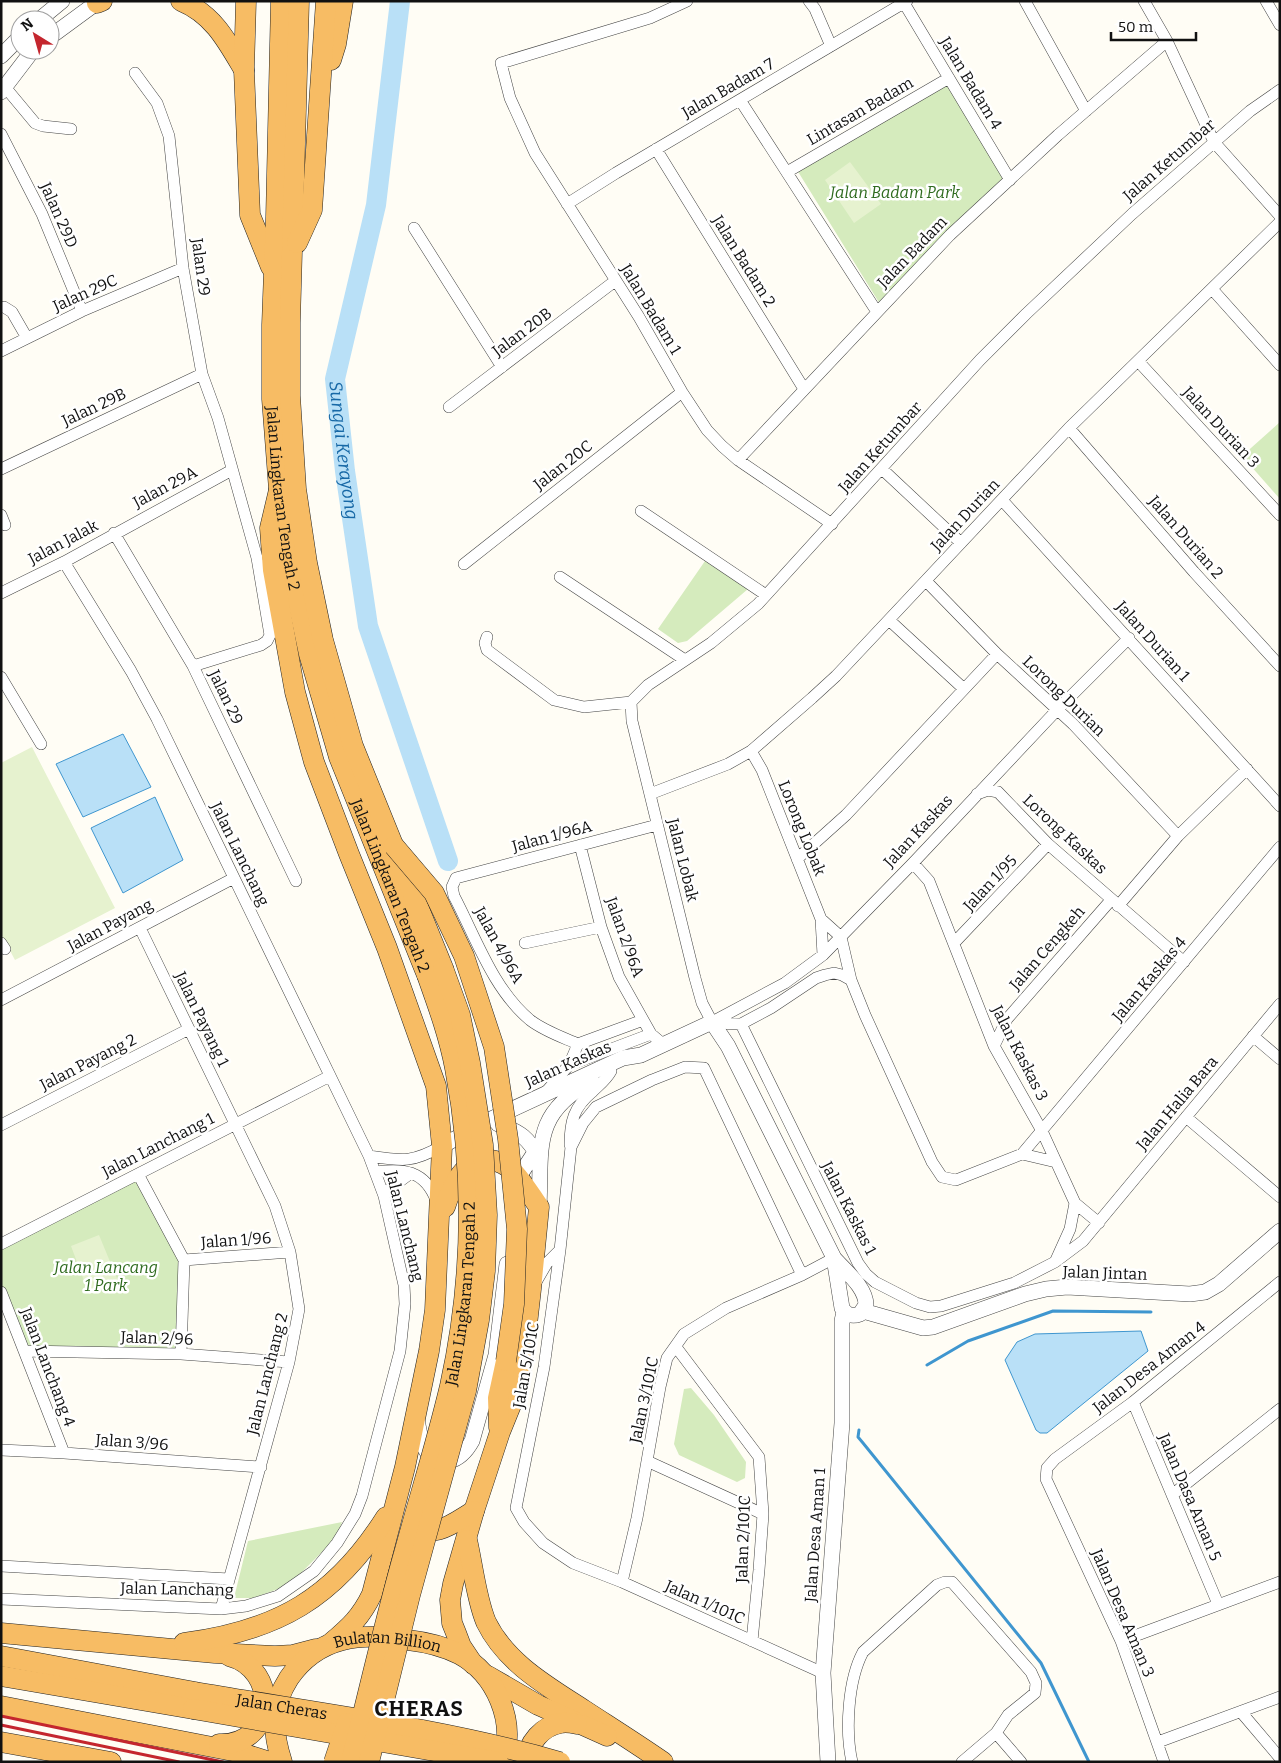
<svg xmlns="http://www.w3.org/2000/svg" width="1281" height="1763" font-family="Bitter,serif">
  <style>
    .green { fill: #d5ebbd }
    .pitch { fill: #e6f2cf }
    .water { fill: #b9e0f7; stroke: #3f96cf }
    .lines { fill: none; stroke-linecap: round; stroke-linejoin: round }
    .stream { stroke: #3f96cf; stroke-width: 3 }
    .river { stroke: #b9e0f7; stroke-width: 20 }
    .minor-casing { stroke: #444; stroke-width: 12 }
    .tertiary-casing { stroke: #444; stroke-width: 16 }
    .trunk-casing { stroke: #222; stroke-width: 21 }
    .minor { stroke: #fff; stroke-width: 11 }
    .tertiary { stroke: #fff; stroke-width: 15 }
    .trunk { stroke: #f7bc64; stroke-width: 20 }
    .rail { stroke: #c4262e; stroke-width: 3 }
    .trunk-bridge-casing { stroke: #222; stroke-width: 21; stroke-linecap: butt }
    .trunk-bridge { stroke: #f7bc64; stroke-width: 20 }
    .labels { text-anchor: middle; dominant-baseline: central; stroke-width: 5; stroke-linejoin: round; paint-order: stroke }
    .street-label { font-size: 16px; fill: #111; stroke: #fff }
    .park-label { font-size: 16px; font-style: italic; fill: #2f6b1f; stroke: #fff }
    .water-label { font-size: 18px; font-style: italic; fill: #1768a6; stroke: #fff }
    .district-label { font-size: 21px; font-weight: bold; letter-spacing: 1px; fill: #111; stroke: #fff }
  </style>
  <rect width="100%" height="100%" fill="#fffdf5"/>
  <!-- green -->
  <path class="green" d="M 949,78 L 1010,180 L 880,304 L 797,170 Z
    M 1280,422 L 1280,499 L 1242,456 Z
    M 705,561 L 748,589 L 687,641 L 678,643 L 658,629 Z
    M 138,1174 L 184,1260 L 181,1354 L 24,1351 L 1,1292 L 1,1244 Z
    M 691,1388 L 714,1415 L 746,1462 L 745,1478 L 737,1482 L 679,1455 L 674,1444 L 684,1389 Z
    M 342,1522 L 336,1538 L 289,1585 L 253,1598 L 234,1598 L 248,1541 Z"/>
  <!-- pitch -->
  <path class="pitch" d="M 850,162 L 881,204 L 854,223 L 825,180 Z
    M 32,747 L 115,908 L 15,960 L 1,934 L 1,763 Z
    M 99,1235 L 118,1281 L 89,1294 L 71,1246 Z"/>
  <!-- water -->
  <path class="water" d="M 123,734 L 151,787 L 83,817 L 56,764 Z
    M 155,797 L 183,860 L 123,893 L 91,828 Z
    M 1141,1331 L 1148,1351 L 1047,1433 L 1040,1433 L 1036,1430 L 1005,1360 L 1017,1342 L 1035,1334 Z"/>
  <g class="lines">
    <!-- stream -->
    <path class="stream" d="M 927,1365 L 968,1341 L 1053,1311 L 1151,1312
      M 859,1430 L 858,1437 L 863,1443 L 1041,1663 L 1089,1762"/>
    <!-- river -->
    <path class="river" id="s1" d="M 400,1 L 376,205 L 335,379 L 345,471 L 368,626 L 448,861"/>
    <defs>
      <path id="minor" d="M 687,1 L 650,18 L 501,63 L 510,98 L 535,153 L 639,317 L 682,392 L 707,430 L 722,446 L 738,460 L 832,524
        M 809,1 L 815,9 L 831,46
        M 1025,1 L 1086,111
        M 1144,1 L 1167,41 L 1214,142 L 1280,216
        M 1266,1 L 1280,25
        M 904,3 L 1010,180
        M 135,73 L 157,103 L 169,136 L 183,268 L 202,374 L 218,418 L 257,558 L 270,635 L 267,641 L 261,645 L 193,666
        M 5,87 L 35,123 L 43,126 L 71,129
        M 740,100 L 877,312
        M 1,134 L 42,214 L 82,311
        M 656,149 L 804,389
        M 787,172 L 949,78
        M 567,204 L 616,173 L 907,1
        M 414,228 L 502,367
        M 1212,289 L 1280,365
        M 4,307 L 12,312 L 27,338
        M 1,351 L 82,311 L 183,268
        M 1138,361 L 1280,515
        M 449,407 L 615,281
        M 1069,428 L 1194,572 L 1280,666
        M 738,460 L 950,235 L 1058,135 L 1167,41
        M 1,469 L 202,374
        M 882,469 L 961,543
        M 1002,500 L 1280,806
        M 641,511 L 766,595
        M 1,515 L 5,525
        M 114,533 L 193,666 L 296,881
        M 464,564 L 682,392
        M 560,577 L 685,660
        M 926,581 L 997,654 L 1073,724 L 1178,836
        M 1,593 L 64,562 L 232,470
        M 889,620 L 964,689
        M 487,637 L 485,643 L 487,650 L 554,700 L 584,707 L 631,702 L 648,685 L 711,643 L 758,604 L 980,360 L 1026,314 L 1132,214 L 1250,111 L 1280,90
        M 1,677 L 41,744
        M 631,702 L 632,721 L 695,978 L 702,1003 L 712,1022
        M 751,751 L 762,770 L 821,919 L 823,955
        M 650,794 L 728,764 L 751,751 L 812,698 L 836,676 L 1069,428 L 1280,222
        M 977,794 L 988,790 L 998,792 L 1048,844 L 1184,962
        M 580,845 L 601,927 L 619,977 L 651,1034 L 664,1045
        M 797,859 L 846,815 L 997,654
        M 913,863 L 929,881 L 994,1046 L 1042,1131 L 1075,1203 L 1099,1223
        M 1118,906 L 1178,836 L 1247,769
        M 821,919 L 841,937
        M 140,928 L 275,1206 L 290,1252 L 299,1309 L 289,1362 L 221,1609
        M 841,937 L 851,980 L 865,1015 L 932,1162 L 942,1177 L 956,1180 L 1022,1154 L 1280,847
        M 1,943 L 5,949
        M 525,943 L 601,927
        M 954,943 L 1048,844
        M 1,1000 L 234,878
        M 643,1020 L 578,1044 C 562,1037 544,1031 530,1020 C 493,989 476,938 454,896 L 452,887 L 456,878 L 657,825
        M 712,1022 L 785,983 L 823,955 L 913,863 L 1057,710 L 1129,638
        M 714,1023 L 741,1024 L 771,1008 L 816,978 L 825,975 L 834,973 L 842,975 L 851,980
        M 741,1024 L 858,1263 L 866,1274 L 875,1282 L 916,1303 L 930,1307 L 941,1306 L 1014,1283 L 1055,1262 L 1083,1241 L 1280,1004
        M 1253,1036 L 1280,1059
        M 994,1046 L 1007,1019 L 1111,900
        M 569,1065 L 651,1034
        M 546,1092 L 569,1065 L 578,1044
        M 1186,1117 L 1280,1197
        M 1,1125 L 189,1029
        M 570,1145 C 570,1121 574,1107 592,1092 C 599,1085 606,1080 611,1071
        M 1022,1154 L 1056,1162
        M 369,1156 C 403,1161 412,1163 442,1146
        M 376,1172 C 404,1168 425,1171 436,1200
        M 138,1174 L 184,1260 L 181,1354
        M 384,1196 L 392,1187 L 411,1173
        M 1,1244 L 330,1076
        M 184,1260 L 290,1252
        M 1056,1260 L 1070,1229 L 1075,1203
        M 802,1275 L 704,1068 L 685,1067 L 652,1080 L 596,1107 L 583,1123 L 571,1147 L 560,1250 L 544,1367 L 516,1508 L 524,1522 L 543,1543 L 573,1563 L 622,1582 L 823,1673
        M 536,1282 L 547,1263 L 560,1250
        M 1,1292 L 64,1453
        M 676,1347 L 759,1457 L 763,1514 L 759,1570 L 752,1641
        M 24,1351 L 181,1354 L 289,1362
        M 1133,1402 L 1218,1604
        M 1,1450 L 64,1453 L 261,1467
        M 647,1461 L 763,1514
        M 1172,1495 L 1280,1409
        M 1,1566 L 229,1579
        M 622,1582 L 637,1518 L 660,1387 L 667,1358 L 684,1334 L 726,1308 L 802,1275 L 834,1258
        M 1,1599 L 221,1609 L 246,1606 L 278,1596 L 314,1571 L 337,1543 L 355,1514 L 362,1496 L 400,1351 L 405,1304 L 404,1285 L 384,1196 L 369,1156 L 157,719 L 131,671 L 64,562
        M 1121,1641 L 1280,1582
        M 1241,1712 L 1280,1758
        M 996,1733 L 1021,1762
        M 1158,1742 L 1280,1697
        M 852,1762 C 845,1730 848,1680 863,1652 L 937,1585 L 945,1582 L 952,1582 L 1031,1672 L 1036,1683 L 1035,1693 L 1008,1715 L 996,1733 L 962,1762
        M 1164,1762 L 1121,1641 L 1046,1479 L 1047,1468 L 1055,1459 L 1133,1402 L 1280,1282"/>
      <path id="tertiary" d="M 39,20 L 62,1
        M 50,37 L 99,1
        M 1,56 L 20,37
        M 1,92 L 33,50
        M 498,1124 C 521,1132 528,1138 540,1159
        M 442,1146 L 489,1120 L 599,1069 L 623,1058 L 641,1055 L 712,1022 L 728,1046 L 834,1258 C 845,1271 866,1287 866,1305 L 860,1314 C 852,1317 846,1315 842,1308 L 834,1258
        M 517,1187 L 518,1178 L 541,1143
        M 539,1207 C 542,1148 531,1114 592,1081
        M 863,1311 L 923,1328 L 933,1327 L 1025,1294 L 1046,1289 L 1067,1287 L 1190,1294 L 1205,1292 L 1219,1284 L 1280,1231
        M 417,1420 C 419,1429 420,1439 424,1447 C 438,1473 461,1461 472,1441 L 496,1355 L 507,1264
        M 828,1762 L 823,1673 L 842,1423 L 842,1321 L 844,1312"/>
      <g id="trunk">
        <path d="M 181,1 C 213,14 227,41 244,70"/>
        <path d="M 246,1 L 244,70 L 250,215 L 271,267"/>
        <path id="s2" d="M 281,1 L 276,217 L 272,325 L 272,399 L 279,490 L 290,564 L 309,654 L 339,757 L 427,975"/>
        <path d="M 299,1 L 290,323 L 290,396 L 296,489 L 307,563 L 323,640 L 353,746 L 443,968"/>
        <path d="M 97,3 L 102,1"/>
        <path d="M 331,60 L 336,44 L 343,1"/>
        <path d="M 297,243 L 312,210 L 326,1"/>
        <path d="M 279,490 L 270,528 L 273,570 L 295,692 L 314,762 L 349,854 L 387,948 L 436,1086 L 442,1146 L 435,1310 L 429,1351 L 405,1467 L 372,1594 C 361,1617 350,1627 331,1643"/>
        <path d="M 445,1207 C 454,1179 473,1144 508,1167 C 519,1175 531,1196 539,1207 L 531,1289 L 523,1360 L 513,1400 L 500,1432 L 474,1511 L 453,1584 L 450,1600 L 452,1623 L 456,1633 L 461,1646 L 473,1664"/>
        <path d="M 499,1428 L 498,1398 L 506,1361"/>
        <path d="M 414,1523 C 433,1542 456,1521 474,1511"/>
        <path d="M 467,1540 C 473,1566 476,1598 486,1622 C 506,1663 547,1686 584,1710 C 610,1727 637,1744 663,1762"/>
        <path d="M 1,1633 L 215,1653 L 275,1656 L 293,1655 L 316,1649"/>
        <path d="M 184,1643 C 277,1631 335,1598 386,1517"/>
        <path d="M 1,1656 L 195,1692"/>
        <path d="M 1,1676 L 193,1709"/>
        <path d="M 488,1676 L 538,1705 L 607,1736"/>
        <path d="M 1,1706 L 238,1752 L 270,1762"/>
        <path d="M 1,1742 L 111,1762"/>
        <path d="M 219,1744 C 276,1746 280,1669 229,1656"/>
        <path id="s3" d="M 282,1762 C 272,1731 271,1706 289,1678 C 318,1636 361,1632 408,1640 C 425,1642 443,1646 459,1654 C 496,1674 517,1722 502,1762"/>
        <path d="M 526,1762 C 528,1743 542,1726 561,1723 C 566,1722 572,1723 577,1724"/>
      </g>
    </defs>
    <!-- minor casing -->
    <use href="#minor" class="minor-casing"/>
    <!-- tertiary casing -->
    <use href="#tertiary" class="tertiary-casing"/>
    <!-- trunk casing -->
    <use href="#trunk" class="trunk-casing"/>
    <!-- minor -->
    <use href="#minor" class="minor"/>
    <!-- tertiary -->
    <use href="#tertiary" class="tertiary"/>
    <!-- trunk -->
    <use href="#trunk" class="trunk"/>
    <!-- rail -->
    <path class="rail" d="M 1,1716 L 223,1762
      M 1,1725 L 179,1762"/>
    <defs>
      <g id="trunk-bridge">
        <path d="M 394,846 L 434,893 L 464,956 L 494,1047 L 508,1139 L 517,1229 L 514,1304 L 506,1361"/>
        <path id="s4" d="M 195,1692 C 317,1713 441,1728 560,1762"/>
        <path d="M 193,1709 L 498,1762"/>
        <path d="M 334,1762 L 347,1723"/>
        <path id="s5" d="M 351,1762 C 369,1691 385,1620 405,1550 C 420,1495 437,1441 450,1386 C 473,1281 475,1174 455,1068 C 449,1036 438,1006 427,975"/>
        <path d="M 369,1762 L 410,1595 L 466,1391 L 479,1320 L 485,1271 L 487,1215 L 483,1145 L 470,1063 L 460,1015 L 443,968"/>
      </g>
    </defs>
    <!-- trunk-bridge casing -->
    <use href="#trunk-bridge" class="trunk-bridge-casing"/>
    <!-- trunk-bridge -->
    <use href="#trunk-bridge" class="trunk-bridge"/>
  </g>
  <g class="labels">
    <!-- street labels -->
    <g class="street-label">
      <text transform="translate(971 83) rotate(59)">Jalan Badam 4</text>
      <text transform="translate(728 88) rotate(-30)">Jalan Badam 7</text>
      <text transform="translate(860 111) rotate(-30)">Lintasan Badam</text>
      <text transform="translate(1169 160) rotate(-41)">Jalan Ketumbar</text>
      <text transform="translate(59 215) rotate(66)">Jalan 29D</text>
      <text transform="translate(912 252) rotate(-46)">Jalan Badam</text>
      <text transform="translate(744 261) rotate(58)">Jalan Badam 2</text>
      <text transform="translate(201 267) rotate(82)">Jalan 29</text>
      <text transform="translate(85 293) rotate(-24)">Jalan 29C</text>
      <text transform="translate(651 309) rotate(59)">Jalan Badam 1</text>
      <text transform="translate(522 332) rotate(-37)">Jalan 20B</text>
      <text transform="translate(94 407) rotate(-25)">Jalan 29B</text>
      <text transform="translate(1221 427) rotate(47)">Jalan Durian 3</text>
      <text transform="translate(880 447) rotate(-48)">Jalan Ketumbar</text>
      <text transform="translate(563 465) rotate(-38)">Jalan 20C</text>
      <text transform="translate(165 487) rotate(-28)">Jalan 29A</text>
      <text stroke="none"><textPath href="#s2" startOffset="498">Jalan Lingkaran Tengah 2</textPath></text>
      <text transform="translate(965 515) rotate(-47)">Jalan Durian</text>
      <text transform="translate(1186 537) rotate(49)">Jalan Durian 2</text>
      <text transform="translate(63 542) rotate(-28)">Jalan Jalak</text>
      <text transform="translate(1153 641) rotate(48)">Jalan Durian 1</text>
      <text transform="translate(1064 696) rotate(44)">Lorong Durian</text>
      <text transform="translate(226 697) rotate(64)">Jalan 29</text>
      <text transform="translate(802 828) rotate(68)">Lorong Lobak</text>
      <text transform="translate(918 831) rotate(-47)">Jalan Kaskas</text>
      <text transform="translate(1065 834) rotate(43)">Lorong Kaskas</text>
      <text transform="translate(552 836) rotate(-15)">Jalan 1/96A</text>
      <text transform="translate(240 854) rotate(64)">Jalan Lanchang</text>
      <text transform="translate(683 860) rotate(76)">Jalan Lobak</text>
      <text transform="translate(990 883) rotate(-47)">Jalan 1/95</text>
      <text stroke="none"><textPath href="#s2" startOffset="902">Jalan Lingkaran Tengah 2</textPath></text>
      <text transform="translate(110 925) rotate(-28)">Jalan Payang</text>
      <text transform="translate(625 937) rotate(70)">Jalan 2/96A</text>
      <text transform="translate(499 945) rotate(61)">Jalan 4/96A</text>
      <text transform="translate(1047 948) rotate(-49)">Jalan Cengkeh</text>
      <text transform="translate(1149 979) rotate(-50)">Jalan Kaskas 4</text>
      <text transform="translate(202 1019) rotate(64)">Jalan Payang 1</text>
      <text transform="translate(1020 1053) rotate(63)">Jalan Kaskas 3</text>
      <text transform="translate(88 1062) rotate(-27)">Jalan Payang 2</text>
      <text transform="translate(568 1064) rotate(-24)">Jalan Kaskas</text>
      <text transform="translate(1177 1103) rotate(-50)">Jalan Halia Bara</text>
      <text transform="translate(158 1145) rotate(-27)">Jalan Lanchang 1</text>
      <text transform="translate(849 1208) rotate(63)">Jalan Kaskas 1</text>
      <text transform="translate(405 1226) rotate(76)">Jalan Lanchang</text>
      <text transform="translate(236 1240) rotate(-4)">Jalan 1/96</text>
      <text transform="translate(1105 1273) rotate(2)">Jalan Jintan</text>
      <text stroke="none"><textPath href="#s5" startOffset="482">Jalan Lingkaran Tengah 2</textPath></text>
      <text transform="translate(157 1338) rotate(2)">Jalan 2/96</text>
      <text transform="translate(526 1365) rotate(-80)">Jalan 5/101C</text>
      <text transform="translate(48 1367) rotate(69)">Jalan Lanchang 4</text>
      <text transform="translate(1149 1367) rotate(-38)">Jalan Desa Aman 4</text>
      <text transform="translate(267 1374) rotate(-76)">Jalan Lanchang 2</text>
      <text transform="translate(644 1400) rotate(-78)">Jalan 3/101C</text>
      <text transform="translate(132 1442) rotate(4)">Jalan 3/96</text>
      <text transform="translate(1190 1497) rotate(67)">Jalan Dasa Aman 5</text>
      <text transform="translate(815 1535) rotate(-86)">Jalan Desa Aman 1</text>
      <text transform="translate(743 1539) rotate(-88)">Jalan 2/101C</text>
      <text transform="translate(177 1589) rotate(1)">Jalan Lanchang</text>
      <text transform="translate(705 1602) rotate(24)">Jalan 1/101C</text>
      <text transform="translate(1123 1613) rotate(67)">Jalan Desa Aman 3</text>
      <text stroke="none"><textPath href="#s3" startOffset="200">Bulatan Billion</textPath></text>
      <text stroke="none"><textPath href="#s4" startOffset="88">Jalan Cheras</textPath></text>
    </g>
    <!-- park labels -->
    <g class="park-label">
      <text x="895" y="192">Jalan Badam Park</text>
      <text x="106" y="1267">Jalan Lancang<tspan x="106" dy="18">1 Park</tspan></text>
    </g>
    <!-- water labels -->
    <g class="water-label">
      <text stroke="none"><textPath href="#s1" startOffset="456">Sungai Kerayong</textPath></text>
    </g>
    <!-- district labels -->
    <g class="district-label">
      <text x="419" y="1709">CHERAS</text>
    </g>
  </g>
  <!-- border -->
  <rect width="1281" height="1763" fill="none" stroke="#111111" stroke-width="5"/>
  <!-- north arrow -->
  <g transform="translate(35 35) rotate(323)"><circle r="24" fill="#ffffff" stroke="#a0a0a0"/>
  <path d="M0-4L9 19L0 12L-9 19Z" fill="#c4262e"/>
  <text y="-8" font-size="14" font-weight="bold" text-anchor="middle" fill="#111111">N</text>
  </g>
  <!-- scale -->
  <path d="M1111 32v8h85v-8" fill="none" stroke="#111111" stroke-width="2.5"/>
  <text x="1118" y="32" font-size="15" fill="#111111" stroke="#ffffff" stroke-width="4" paint-order="stroke">50 m</text>
</svg>
